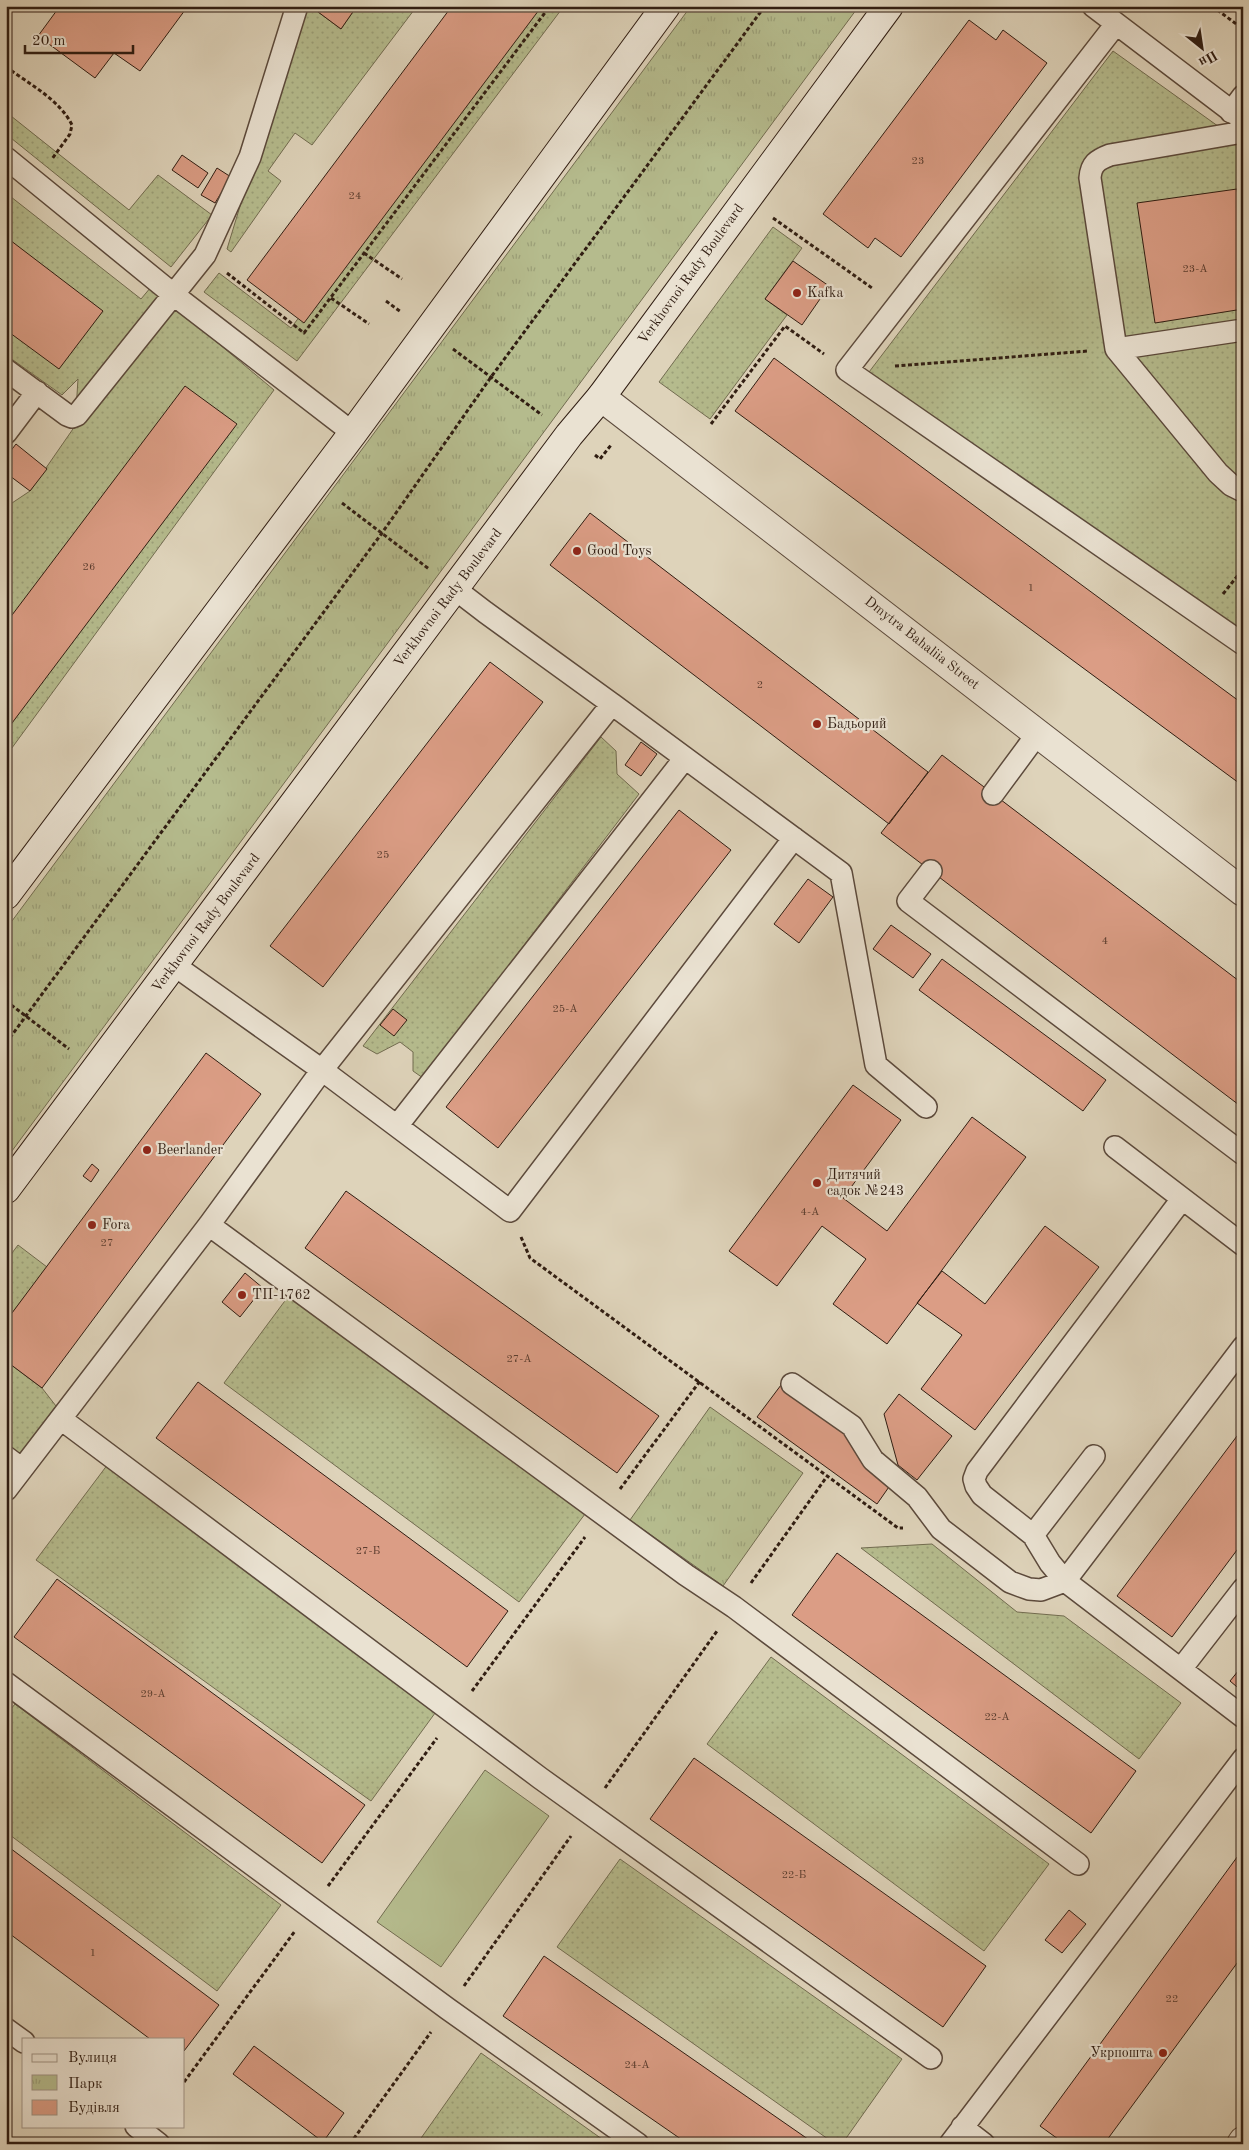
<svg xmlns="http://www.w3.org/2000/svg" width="1249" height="2150" font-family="'Old Standard TT',serif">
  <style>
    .grass { fill: url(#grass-dots); stroke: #726c50 }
    .park { fill: url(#park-tufts); stroke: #726c50 }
    .pitch { fill: #b5bb8d; stroke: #726c50 }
    .building { fill: #db9d85; stroke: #301d12 }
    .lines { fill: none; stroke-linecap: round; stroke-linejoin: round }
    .lane-casing { stroke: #5c4a3c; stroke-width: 24 }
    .street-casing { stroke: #5c4a3c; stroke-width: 30 }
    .secondary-casing { stroke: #301d12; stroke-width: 30 }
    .path { stroke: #301d12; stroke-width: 3; stroke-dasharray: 4 2.5; stroke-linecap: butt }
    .lane { stroke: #eae2d2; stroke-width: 21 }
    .street { stroke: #eae2d2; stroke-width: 28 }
    .secondary { stroke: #eae2d2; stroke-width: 28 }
    .poi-dot { fill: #8f2418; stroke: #eae2d2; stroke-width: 2 }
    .labels { text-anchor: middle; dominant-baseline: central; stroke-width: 4.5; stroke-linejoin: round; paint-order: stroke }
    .number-label { font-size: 11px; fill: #5b3d2f }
    .street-label { font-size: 14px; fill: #301d12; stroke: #eae2d2 }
    .poi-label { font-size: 14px; fill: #301d12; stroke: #eae2d2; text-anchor: start }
  </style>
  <defs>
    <pattern id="grass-dots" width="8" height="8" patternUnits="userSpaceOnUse" patternTransform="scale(1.25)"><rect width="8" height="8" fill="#b5bb8d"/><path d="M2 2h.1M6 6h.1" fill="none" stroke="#9ca079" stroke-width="1.8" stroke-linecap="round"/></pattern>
    <pattern id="park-tufts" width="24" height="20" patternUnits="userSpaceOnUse" patternTransform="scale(1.25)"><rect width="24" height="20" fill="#b5bb8d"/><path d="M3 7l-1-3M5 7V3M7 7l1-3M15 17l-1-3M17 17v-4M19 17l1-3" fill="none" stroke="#9ca079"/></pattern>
  </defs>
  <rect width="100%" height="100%" fill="#ded3ba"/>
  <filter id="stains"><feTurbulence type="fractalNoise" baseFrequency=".004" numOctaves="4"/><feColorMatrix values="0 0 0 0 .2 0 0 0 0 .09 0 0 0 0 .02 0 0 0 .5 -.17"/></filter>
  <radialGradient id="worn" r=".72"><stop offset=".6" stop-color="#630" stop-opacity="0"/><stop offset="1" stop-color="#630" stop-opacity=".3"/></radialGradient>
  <!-- grass -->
  <path class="grass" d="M 301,6 L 310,6 L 341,29 L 357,6 L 417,6 L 312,145 L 295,133 L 268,171 L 281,181 L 231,252 L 227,249 Z
    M 533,6 L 564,6 L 297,361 L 204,292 L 219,273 L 291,328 Z
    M 1113,51 L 1243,144 L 1243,644 L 866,376 Z
    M 6,112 L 129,210 L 158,175 L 212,215 L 171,267 L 6,134 Z
    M 6,193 L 141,299 L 151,287 L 274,390 L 6,756 L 6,507 L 30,491 L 75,426 L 78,379 L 62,395 L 6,355 Z
    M 773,227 L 802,248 L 765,299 L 787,315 L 710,419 L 659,382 Z
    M 601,737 L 616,751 L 617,774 L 639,794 L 423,1078 L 413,1071 L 413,1052 L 400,1042 L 377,1054 L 363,1046 Z
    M 18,1245 L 47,1267 L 6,1321 L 6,1261 Z
    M 290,1294 L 585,1514 L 519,1602 L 224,1383 Z
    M 6,1361 L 42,1388 L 56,1406 L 20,1455 L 6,1445 Z
    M 108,1464 L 438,1709 L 371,1801 L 36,1560 Z
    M 932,1544 L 1017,1612 L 1064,1616 L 1181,1703 L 1139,1759 L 861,1548 Z
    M 771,1657 L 1049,1864 L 984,1951 L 707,1744 Z
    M 15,1704 L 281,1905 L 217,1991 L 6,1832 L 6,1715 Z
    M 620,1859 L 902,2059 L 842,2144 L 835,2144 L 557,1947 Z
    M 481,2053 L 609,2144 L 423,2144 L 419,2141 Z"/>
  <!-- park -->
  <path class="park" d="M 691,6 L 859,6 L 6,1159 L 6,929 Z
    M 710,1407 L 803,1473 L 723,1586 L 630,1520 Z"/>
  <!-- pitch -->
  <path class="pitch" d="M 485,1770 L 549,1816 L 441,1967 L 377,1922 Z"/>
  <!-- building -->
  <path class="building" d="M 60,6 L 188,6 L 140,71 L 114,53 L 95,78 L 38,36 Z
    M 310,6 L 357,6 L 341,29 Z
    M 452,6 L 542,6 L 304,323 L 247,280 Z
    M 969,20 L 996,40 L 1003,30 L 1047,63 L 901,257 L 875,238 L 868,248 L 823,214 Z
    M 182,155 L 208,173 L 198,188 L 172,170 Z
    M 217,168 L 231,177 L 215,203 L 201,195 Z
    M 1237,189 L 1243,228 L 1243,309 L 1155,323 L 1137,203 Z
    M 6,237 L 103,311 L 59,369 L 6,330 Z
    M 793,261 L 829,286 L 802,325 L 765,299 Z
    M 774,358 L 1243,704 L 1243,786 L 735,411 Z
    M 185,386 L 237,424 L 6,731 L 6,623 Z
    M 16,444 L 47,469 L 30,491 L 6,473 L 6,457 Z
    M 590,513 L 928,772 L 889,824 L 550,565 Z
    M 490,662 L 543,702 L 323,987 L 270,946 Z
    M 641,742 L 657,754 L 641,776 L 625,765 Z
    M 942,755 L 1243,984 L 1243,1108 L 881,833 Z
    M 679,810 L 731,850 L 498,1148 L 446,1107 Z
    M 808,879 L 833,897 L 799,943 L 774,924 Z
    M 891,925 L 931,954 L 913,978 L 873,949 Z
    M 942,959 L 1106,1080 L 1083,1111 L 919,990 Z
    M 393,1009 L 407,1020 L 394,1036 L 380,1025 Z
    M 206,1053 L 261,1094 L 42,1388 L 6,1361 L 6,1321 Z
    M 853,1085 L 901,1120 L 843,1198 L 887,1231 L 972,1117 L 1026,1157 L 887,1344 L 833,1304 L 866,1259 L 822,1226 L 777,1286 L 729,1251 Z
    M 92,1164 L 99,1170 L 91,1182 L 83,1176 Z
    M 346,1191 L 659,1416 L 617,1473 L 305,1248 Z
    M 1045,1226 L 1099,1267 L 975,1430 L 921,1389 L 962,1335 L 917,1303 L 942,1271 L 985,1304 Z
    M 245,1273 L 263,1288 L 240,1317 L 222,1302 Z
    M 198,1382 L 508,1611 L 467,1667 L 156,1438 Z
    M 781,1385 L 853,1438 L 891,1484 L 877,1504 L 757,1417 Z
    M 899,1394 L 952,1436 L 917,1480 L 898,1465 L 884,1414 Z
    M 1243,1428 L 1243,1542 L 1172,1637 L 1117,1596 Z
    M 837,1553 L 1136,1771 L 1091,1833 L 792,1615 Z
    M 57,1579 L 365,1805 L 322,1863 L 14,1637 Z
    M 1243,1665 L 1243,1692 L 1230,1681 Z
    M 694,1758 L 986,1966 L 943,2027 L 650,1819 Z
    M 6,1845 L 219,2005 L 184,2051 L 184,2039 L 150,2039 L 6,1931 Z
    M 1243,1849 L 1243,1955 L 1104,2144 L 1065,2144 L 1040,2126 Z
    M 1069,1910 L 1086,1924 L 1062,1953 L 1045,1940 Z
    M 544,1956 L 815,2144 L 688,2144 L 503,2016 Z
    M 254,2046 L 344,2113 L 323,2142 L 233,2074 Z"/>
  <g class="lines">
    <defs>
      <path id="lane" d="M 1093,6 L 1243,120
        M 1116,24 L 847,370 L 1243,644
        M 1231,112 L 1243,96
        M 1243,132 L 1110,155 C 1097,160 1091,164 1090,178 L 1116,349 L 1243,330
        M 6,158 L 174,295 L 353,433
        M 1116,349 L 1218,473 L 1231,485 L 1243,491
        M 6,370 L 67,415 L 72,417 L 77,415 L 205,255 L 250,157 L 297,6
        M 6,433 L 37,392
        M 612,704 L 841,873 L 876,1065 L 926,1107
        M 993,794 L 1038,733
        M 931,871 L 908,901 L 1243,1154
        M 174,965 L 322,1070 L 510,1211 L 794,838
        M 397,1126 L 685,758
        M 1115,1147 L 1243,1245
        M 209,1225 L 686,1575 L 734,1607 L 1078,1864
        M 1243,1347 L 1065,1581 L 1243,1717
        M 792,1384 L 852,1426 L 873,1460 L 917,1497 L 941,1529 L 1010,1582 L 1029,1589 L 1041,1590 L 1065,1581 L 1050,1563 L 1033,1535 L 982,1495 L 976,1486 L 974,1479 L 977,1471 L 1182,1199
        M 61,1419 L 540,1778 L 931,2058
        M 6,1457 L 22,1469
        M 6,1490 L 209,1225 L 322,1070 L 612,704 L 485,612 L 455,589
        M 1033,1535 L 1094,1456
        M 1181,1669 L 1243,1589
        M 6,1683 L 448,2009 L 638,2144
        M 6,2029 L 24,2042
        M 136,2126 L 159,2144
        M 962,2127 L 984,2144
        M 950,2144 L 1243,1759"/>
      <path id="street" d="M 601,397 L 1243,892
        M 1241,2144 L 1243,2141"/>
      <path id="secondary" d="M 6,895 L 353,433 L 666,6
        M 6,1189 L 569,435 L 601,397 L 889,6"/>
    </defs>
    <!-- lane casing -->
    <use href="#lane" class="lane-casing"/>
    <!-- street casing -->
    <use href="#street" class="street-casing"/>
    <!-- secondary casing -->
    <use href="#secondary" class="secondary-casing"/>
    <!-- path -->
    <path class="path" d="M 1212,6 L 1243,29
      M 6,67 C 28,83 60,100 72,125 L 70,134 L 52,159
      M 773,218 L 872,288
      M 364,253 L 402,279
      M 227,273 L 304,333 L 550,6
      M 331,298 L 369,324
      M 386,301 L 401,312
      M 453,349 L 542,415
      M 895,366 L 1088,351
      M 711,424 L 785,326 L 824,354
      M 595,455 L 600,459 L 611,445
      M 342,503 L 429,569
      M 1223,594 L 1243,569
      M 6,1001 L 69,1049
      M 6,1043 L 382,533 L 491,377 L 765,6
      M 521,1237 L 530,1258 L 898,1528 L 903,1528
      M 620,1489 L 700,1381
      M 751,1583 L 828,1475
      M 472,1691 L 585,1537
      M 605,1788 L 717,1631
      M 328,1886 L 437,1738
      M 464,1986 L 571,1836
      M 184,2082 L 295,1931
      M 350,2144 L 431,2032"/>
    <!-- lane -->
    <use href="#lane" class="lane"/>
    <!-- street -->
    <use href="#street" class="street"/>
    <!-- secondary -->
    <use href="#secondary" class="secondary"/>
  </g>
  <!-- markers -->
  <g class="poi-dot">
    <circle cx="797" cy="293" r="5"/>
    <circle cx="577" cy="551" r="5"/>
    <circle cx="817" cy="724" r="5"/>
    <circle cx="147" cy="1150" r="5"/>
    <circle cx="817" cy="1183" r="5"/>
    <circle cx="92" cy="1225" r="5"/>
    <circle cx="242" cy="1295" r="5"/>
    <circle cx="1163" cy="2053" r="5"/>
  </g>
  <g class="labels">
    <!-- number labels -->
    <g class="number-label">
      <text x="918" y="161">23</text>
      <text x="355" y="196">24</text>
      <text x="1195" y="269">23-А</text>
      <text x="89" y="567">26</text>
      <text x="1031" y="588">1</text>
      <text x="760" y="685">2</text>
      <text x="383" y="855">25</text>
      <text x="1105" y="941">4</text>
      <text x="565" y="1009">25-А</text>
      <text x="810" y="1212">4-А</text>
      <text x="107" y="1243">27</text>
      <text x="519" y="1359">27-А</text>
      <text x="368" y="1551">27-Б</text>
      <text x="153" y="1694">29-А</text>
      <text x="997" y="1717">22-А</text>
      <text x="794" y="1875">22-Б</text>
      <text x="93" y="1953">1</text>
      <text x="1172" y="1999">22</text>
      <text x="637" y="2065">24-А</text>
    </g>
    <!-- street labels -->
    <g class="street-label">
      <text transform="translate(691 274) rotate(-54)">Verkhovnoi Rady Boulevard</text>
      <text transform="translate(448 598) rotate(-53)">Verkhovnoi Rady Boulevard</text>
      <text transform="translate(922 643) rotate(38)">Dmytra Bahaliia Street</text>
      <text transform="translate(206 923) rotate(-53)">Verkhovnoi Rady Boulevard</text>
    </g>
    <!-- poi labels -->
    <g class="poi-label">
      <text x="807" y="293">Kafka</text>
      <text x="587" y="551">Good Toys</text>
      <text x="827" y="724">Бадьорий</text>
      <text x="157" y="1150">Beerlander</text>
      <text x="827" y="1175">Дитячий<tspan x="827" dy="16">садок №243</tspan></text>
      <text x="102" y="1225">Fora</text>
      <text x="252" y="1295">ТП-1762</text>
      <text x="1153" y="2053" text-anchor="end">Укрпошта</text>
    </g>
  </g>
  <!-- margin -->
  <rect width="1249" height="2150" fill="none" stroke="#ded3ba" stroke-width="25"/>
  <rect x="8" y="8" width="1234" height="2135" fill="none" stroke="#301d12" stroke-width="2.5"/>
  <rect x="12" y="12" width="1224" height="2125" fill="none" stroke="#301d12"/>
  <!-- legend -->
  <rect x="22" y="2038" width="162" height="90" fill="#eae2d2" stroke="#a09385"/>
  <rect x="32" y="2054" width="25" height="8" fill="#eae2d2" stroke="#a09385"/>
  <text x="68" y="2062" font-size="15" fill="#301d12">Вулиця</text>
  <rect x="32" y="2075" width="25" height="15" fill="url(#park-tufts)" stroke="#a09385"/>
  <text x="68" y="2088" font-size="15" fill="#301d12">Парк</text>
  <rect x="32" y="2100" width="25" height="15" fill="#db9d85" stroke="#a09385"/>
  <text x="68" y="2112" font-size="15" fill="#301d12">Будівля</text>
  <!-- north arrow -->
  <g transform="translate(1202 48) rotate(150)" stroke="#eae2d2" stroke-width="4" paint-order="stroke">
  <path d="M0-4L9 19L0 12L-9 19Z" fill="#301d12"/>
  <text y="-8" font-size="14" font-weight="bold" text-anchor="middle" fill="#301d12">Пн</text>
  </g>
  <!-- scale -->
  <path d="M25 45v8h108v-8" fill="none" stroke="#301d12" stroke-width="2.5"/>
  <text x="32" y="45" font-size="15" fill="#301d12" stroke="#eae2d2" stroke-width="4" paint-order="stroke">20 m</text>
  <rect width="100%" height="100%" filter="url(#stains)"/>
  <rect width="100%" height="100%" fill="url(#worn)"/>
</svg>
